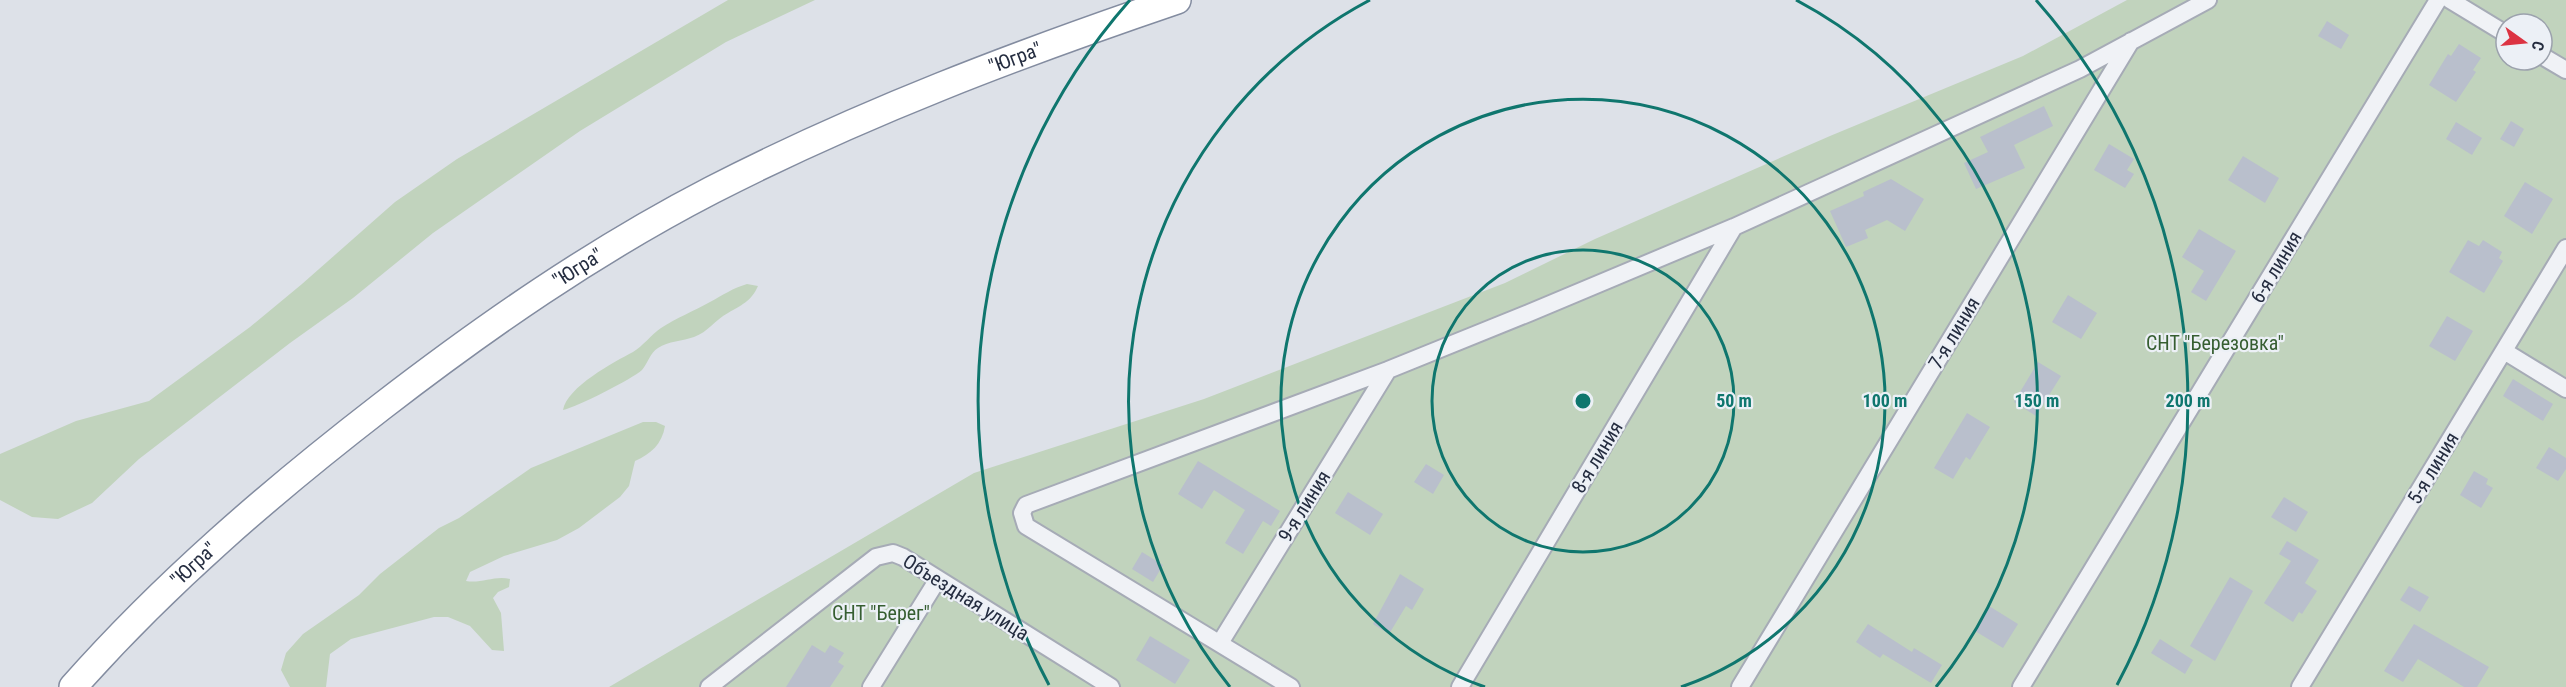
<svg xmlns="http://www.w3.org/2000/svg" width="2566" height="687" font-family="'Roboto Condensed',sans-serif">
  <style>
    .green { fill: #c1d3bd; fill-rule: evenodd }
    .building { fill: #b9bfcc }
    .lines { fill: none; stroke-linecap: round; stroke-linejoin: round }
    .minor-casing { stroke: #a6abb6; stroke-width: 20 }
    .trunk-casing { stroke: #838ca0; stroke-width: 30 }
    .minor { stroke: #f0f2f6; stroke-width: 16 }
    .trunk { stroke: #fff; stroke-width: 27 }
    .ring { fill: none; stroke: #0f766e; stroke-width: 3 }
    .labels { text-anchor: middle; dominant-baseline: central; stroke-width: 4.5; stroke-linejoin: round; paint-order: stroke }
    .street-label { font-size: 20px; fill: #252d40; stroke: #ecf0f6 }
    .park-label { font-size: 20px; fill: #365e31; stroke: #ecf0f6 }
    .centre { fill: #0f766e; stroke: #ecf0f6; stroke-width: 3 }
    .ring-label { font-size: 18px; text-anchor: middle; font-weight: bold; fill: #0f766e; stroke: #ecf0f6; stroke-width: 4.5; stroke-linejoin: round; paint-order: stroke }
  </style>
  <rect width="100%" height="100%" fill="#dde1e8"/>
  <!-- green -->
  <path class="green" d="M 728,0 L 815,0 L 726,42 L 580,131 L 433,233 L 353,298 L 290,343 L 139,459 L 92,503 L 58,519 L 32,517 L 0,500 L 0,454 L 76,421 L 149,401 L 250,327 L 302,284 L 395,202 L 457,159 Z
    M 2127,0 L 2566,0 L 2566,687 L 609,687 L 974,473 L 1204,399 L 1505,283 L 1595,239 L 1830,136 L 2023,56 ZM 2506,24 L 2542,24 L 2542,60 L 2506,60 Z
    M 747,284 L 758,286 C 751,302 741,305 728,313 C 715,320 708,332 694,337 C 683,341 668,341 658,348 C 650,353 648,363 642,370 C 632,379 577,407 563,410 C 567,387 614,362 633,352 C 643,346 651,335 661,328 C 676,318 694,311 710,302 C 723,295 733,288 747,284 Z
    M 643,422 L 656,422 L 665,426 C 662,444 651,454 635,461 L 629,486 L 620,497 L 579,528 L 557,540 L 504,556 L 470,572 L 466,581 C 481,584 495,575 510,579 L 509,587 L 498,592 L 493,598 L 501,613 L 504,651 L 492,650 L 470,626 L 448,617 L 434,617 L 351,639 L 330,654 L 326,687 L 290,687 L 281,670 L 286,653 L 303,634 L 359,595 L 380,574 L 439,528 L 459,518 L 531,468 Z"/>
  <!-- building -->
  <path class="building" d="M 2327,21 L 2349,35 L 2341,49 L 2318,36 Z
    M 2459,44 L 2481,58 L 2473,70 L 2476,72 L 2456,102 L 2429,85 L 2448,54 L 2451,56 Z
    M 2044,106 L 2053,126 L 2014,145 L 2025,168 L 1976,189 L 1964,163 L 1988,152 L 1980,137 Z
    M 2511,121 L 2524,129 L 2514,147 L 2500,139 Z
    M 2456,122 L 2482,138 L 2472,155 L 2446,139 Z
    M 2109,144 L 2134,159 L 2127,170 L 2134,174 L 2125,188 L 2094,170 Z
    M 2243,156 L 2279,178 L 2265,203 L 2228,180 Z
    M 1891,179 L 1924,199 L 1905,231 L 1887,220 L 1865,230 L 1868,238 L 1846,247 L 1830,211 L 1864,196 L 1863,192 Z
    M 2525,182 L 2553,199 L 2532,234 L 2504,216 Z
    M 2199,229 L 2236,251 L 2206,301 L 2191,292 L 2204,271 L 2182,257 Z
    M 2468,240 L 2479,246 L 2483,240 L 2502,252 L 2499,258 L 2503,261 L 2484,293 L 2449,272 Z
    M 2068,295 L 2097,313 L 2081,339 L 2052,322 Z
    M 2447,316 L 2473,331 L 2455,361 L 2429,346 Z
    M 2038,362 L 2061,376 L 2036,416 L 2014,402 Z
    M 2513,379 L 2553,404 L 2543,421 L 2503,396 Z
    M 1967,413 L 1990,427 L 1970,460 L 1966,457 L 1953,479 L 1934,468 Z
    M 2549,447 L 2566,458 L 2566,469 L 2558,481 L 2536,468 Z
    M 1198,461 L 1280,511 L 1271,526 L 1263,521 L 1243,554 L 1225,543 L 1245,510 L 1214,490 L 1202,509 L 1178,494 Z
    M 1426,464 L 1444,475 L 1433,494 L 1414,482 Z
    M 2474,471 L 2488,479 L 2486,484 L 2493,488 L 2481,508 L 2460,495 Z
    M 1348,492 L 1383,514 L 1370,535 L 1335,513 Z
    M 2284,497 L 2308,512 L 2296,532 L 2271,517 Z
    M 2287,541 L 2319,560 L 2305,583 L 2317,591 L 2302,614 L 2299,612 L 2293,622 L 2264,603 L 2291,561 L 2279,554 Z
    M 1142,552 L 1163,565 L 1153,582 L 1132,569 Z
    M 1400,574 L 1424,589 L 1412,610 L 1406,606 L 1389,634 L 1373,624 Z
    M 2230,577 L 2253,591 L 2215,661 L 2190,646 Z
    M 2409,586 L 2429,597 L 2420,612 L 2400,600 Z
    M 1989,606 L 2018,624 L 2003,648 L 1975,631 Z
    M 1868,624 L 1912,652 L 1914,648 L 1942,665 L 1931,683 L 1883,654 L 1880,658 L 1856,642 Z
    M 2414,624 L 2489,667 L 2477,687 L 2464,687 L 2418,659 L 2403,682 L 2384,671 Z
    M 1150,636 L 1190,660 L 1175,684 L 1136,660 Z
    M 2160,639 L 2193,660 L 2185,674 L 2151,653 Z
    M 812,645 L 825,653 L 830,645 L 844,653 L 838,662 L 844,666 L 830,687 L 786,687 Z"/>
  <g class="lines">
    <defs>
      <path id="minor" d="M 2450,0 L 2506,34
        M 2542,56 L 2566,70
        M 2504,351 L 2566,389
        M 1220,643 L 1388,370
        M 709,687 L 876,557 L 893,553 L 903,557 L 1111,687
        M 871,687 L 938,579
        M 1291,687 L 1026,526 L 1022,513 L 1026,505 L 1388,370 L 1529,313 L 1734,227 L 2080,69 L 2208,0
        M 1460,687 L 1734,227
        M 1740,687 L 2131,41
        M 2021,687 L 2438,0
        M 2300,687 L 2566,248"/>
      <g id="trunk">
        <path id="s1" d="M 73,687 C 165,583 271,492 381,407 C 486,326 594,251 712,190 C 862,113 1018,54 1177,0"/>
      </g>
    </defs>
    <!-- minor casing -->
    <use href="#minor" class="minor-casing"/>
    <!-- trunk casing -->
    <use href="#trunk" class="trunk-casing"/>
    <!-- minor -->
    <use href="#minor" class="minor"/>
    <!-- trunk -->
    <use href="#trunk" class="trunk"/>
  </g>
  <!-- distance rings -->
  <g class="ring">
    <circle cx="1583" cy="401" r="151"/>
    <path d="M1485 687A302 302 0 1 1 1681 687"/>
    <path d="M1230 687A454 454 0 0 1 1370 0M1796 0A454 454 0 0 1 1936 687"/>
    <path d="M1049 685A605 605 0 0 1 1130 0M2036 0A605 605 0 0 1 2117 685"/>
  </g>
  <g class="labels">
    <!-- street labels -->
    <g class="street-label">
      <text stroke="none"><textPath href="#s1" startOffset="1144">"Югра"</textPath></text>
      <text stroke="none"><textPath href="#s1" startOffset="658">"Югра"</textPath></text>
      <text transform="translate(2276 267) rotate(-59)">6-я линия</text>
      <text transform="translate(1954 333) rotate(-59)">7-я линия</text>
      <text transform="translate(1597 457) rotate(-59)">8-я линия</text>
      <text transform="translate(2433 468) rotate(-59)">5-я линия</text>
      <text transform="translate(1304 506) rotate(-58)">9-я линия</text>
      <text stroke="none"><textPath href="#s1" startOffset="172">"Югра"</textPath></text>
      <text transform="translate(966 597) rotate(32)">Объездная улица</text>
    </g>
    <!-- park labels -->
    <g class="park-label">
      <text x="2215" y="343">СНТ "Березовка"</text>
      <text x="881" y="613">СНТ "Берег"</text>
    </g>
  </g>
  <circle cx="1583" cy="401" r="9" class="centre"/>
  <g class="ring-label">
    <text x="1734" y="407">50 m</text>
    <text x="1885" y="407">100 m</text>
    <text x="2037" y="407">150 m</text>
    <text x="2188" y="407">200 m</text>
  </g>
  <!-- north arrow -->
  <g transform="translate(2524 42) rotate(105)"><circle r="28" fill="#ecf0f6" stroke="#9ca2ad" stroke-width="1.5"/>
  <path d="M0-4.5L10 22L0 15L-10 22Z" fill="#dc3342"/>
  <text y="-9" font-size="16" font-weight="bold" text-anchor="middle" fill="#252d40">С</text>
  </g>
</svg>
